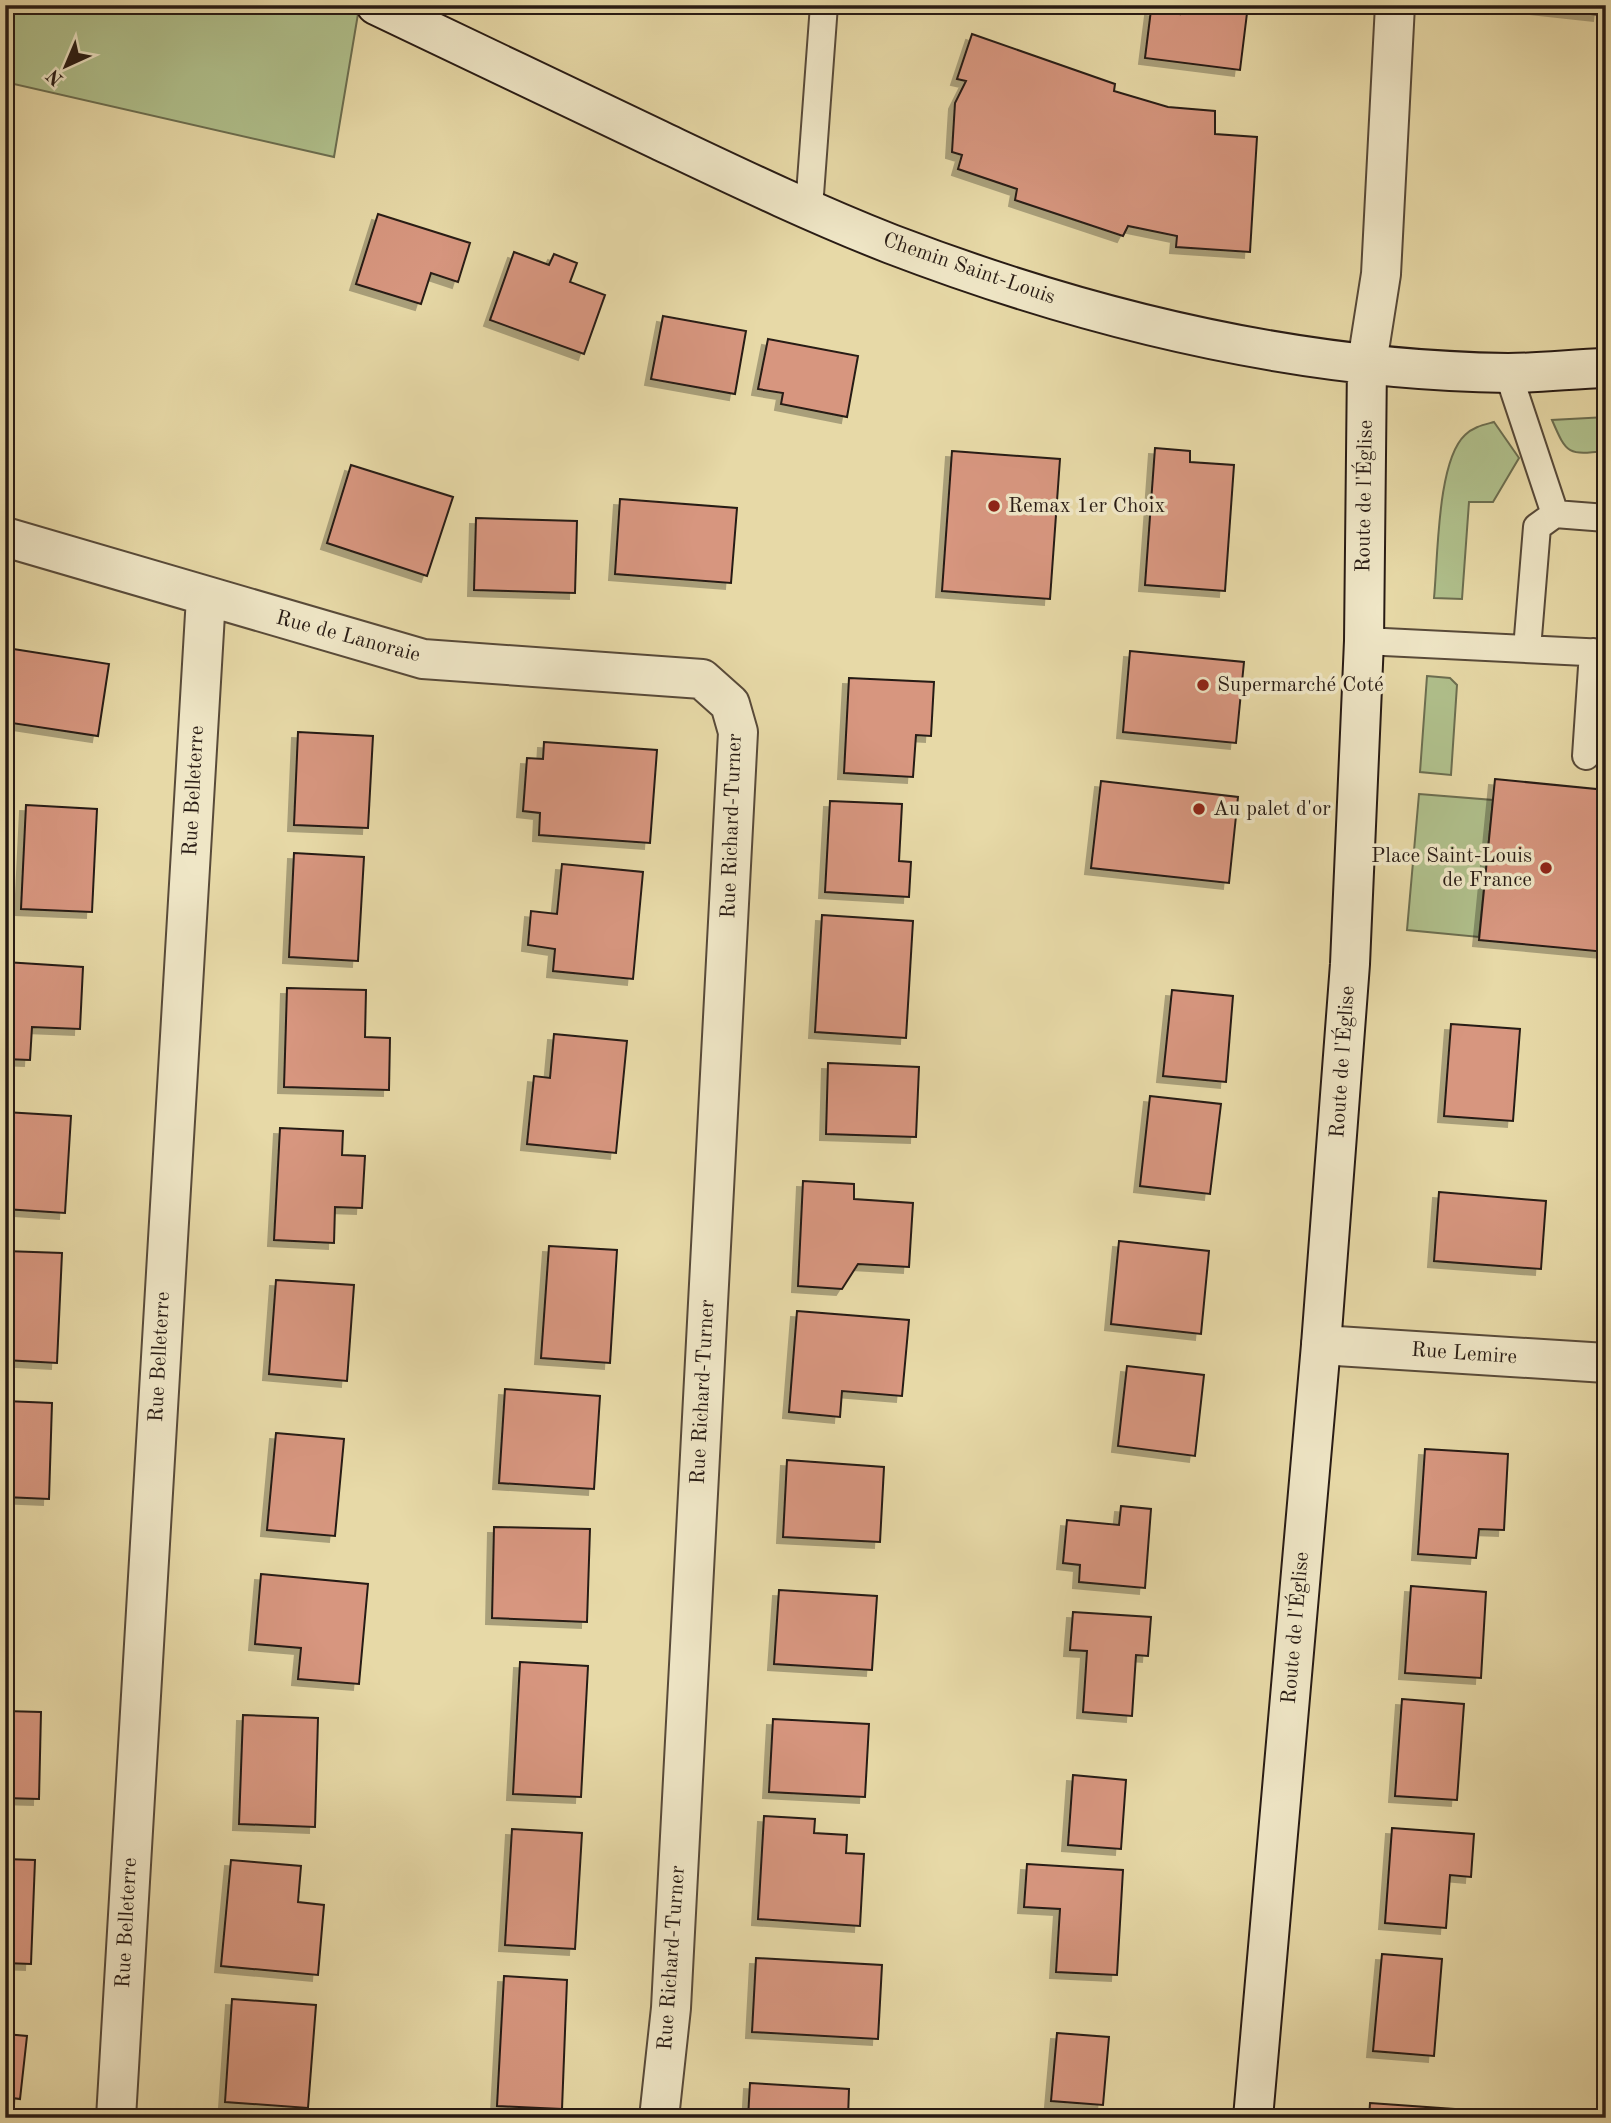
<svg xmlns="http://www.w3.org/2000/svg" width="1611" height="2123" font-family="'Old Standard TT',serif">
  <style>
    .green { fill: #b0c08c; stroke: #6c6e50; stroke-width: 2 }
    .building { fill: #d7967f; stroke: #281b14; stroke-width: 2; filter: url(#shadow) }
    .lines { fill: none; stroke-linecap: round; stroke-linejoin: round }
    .lane-casing { stroke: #584a39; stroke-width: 30 }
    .street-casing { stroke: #584a39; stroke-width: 42 }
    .secondary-casing { stroke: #281b14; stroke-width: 42 }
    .lane { stroke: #efe6c6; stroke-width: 26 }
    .street { stroke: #efe6c6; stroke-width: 38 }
    .secondary { stroke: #efe6c6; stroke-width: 38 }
    .poi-dot { fill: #8f2418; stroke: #efe6c6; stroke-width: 2.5 }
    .labels { text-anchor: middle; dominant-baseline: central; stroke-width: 7; stroke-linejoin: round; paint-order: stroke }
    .street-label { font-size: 21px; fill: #281b14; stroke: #efe6c6 }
    .poi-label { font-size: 21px; fill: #281b14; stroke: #efe6c6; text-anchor: start }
  </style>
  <defs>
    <filter id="shadow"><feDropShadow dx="-6" dy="6" stdDeviation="0" flood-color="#0004"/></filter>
  </defs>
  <rect width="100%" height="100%" fill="#e7d9a7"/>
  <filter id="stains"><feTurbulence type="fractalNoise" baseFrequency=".00286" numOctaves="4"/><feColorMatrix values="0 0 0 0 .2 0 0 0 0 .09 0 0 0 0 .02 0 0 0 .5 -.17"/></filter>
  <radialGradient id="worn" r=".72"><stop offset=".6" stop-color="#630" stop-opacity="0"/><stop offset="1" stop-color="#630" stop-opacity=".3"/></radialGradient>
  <!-- green -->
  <path class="green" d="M 5,5 L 348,5 L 359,8 L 334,157 L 5,82 Z
    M 1606,417 L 1606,451 C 1568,455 1567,455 1552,420 Z
    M 1494,422 L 1519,458 L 1493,502 L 1469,502 L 1462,599 L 1434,598 C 1438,558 1437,461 1465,435 C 1473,427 1483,425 1494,422 Z
    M 1427,676 L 1450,678 L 1457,685 L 1451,775 L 1420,772 Z
    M 1419,794 L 1493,800 L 1479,937 L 1407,930 Z"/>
  <!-- building -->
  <path class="building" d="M 1181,5 L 1248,5 L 1240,70 L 1145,58 L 1151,10 L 1180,14 Z
    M 1508,5 L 1600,5 L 1599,15 Z
    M 972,34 L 1115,84 L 1114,91 L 1168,107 L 1215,111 L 1215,134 L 1257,137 L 1250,252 L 1176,247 L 1177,236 L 1128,226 L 1123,236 L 1015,200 L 1017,189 L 958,169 L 962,155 L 952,152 L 955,103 L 966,81 L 957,79 Z
    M 378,214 L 470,243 L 458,282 L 431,273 L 421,304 L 356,284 Z
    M 514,252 L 549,265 L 554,254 L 577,263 L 570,282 L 605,295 L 584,354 L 490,320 Z
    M 663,316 L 746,331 L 735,394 L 651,379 Z
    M 768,339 L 858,356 L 847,417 L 781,404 L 783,393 L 758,389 Z
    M 1155,448 L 1190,451 L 1190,462 L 1234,465 L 1225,591 L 1145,585 Z
    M 952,451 L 1060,459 L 1050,599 L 942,591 Z
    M 351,465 L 453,497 L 427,576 L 327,543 Z
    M 620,499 L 737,508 L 731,583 L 615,574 Z
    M 476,518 L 577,521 L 575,593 L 474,590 Z
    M 7,648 L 109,664 L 98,736 L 5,722 Z
    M 1130,651 L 1244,662 L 1236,743 L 1123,732 Z
    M 849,678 L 934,682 L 931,736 L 916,735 L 913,777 L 844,773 Z
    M 298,732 L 373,736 L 368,828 L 294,825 Z
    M 544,742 L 657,750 L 650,843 L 539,835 L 540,813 L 523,811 L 527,758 L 543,759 Z
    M 1495,779 L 1606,790 L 1606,952 L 1479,940 Z
    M 1101,781 L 1238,797 L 1229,883 L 1091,868 Z
    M 830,801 L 902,804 L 899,861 L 911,862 L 909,897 L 825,892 Z
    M 26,805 L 97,809 L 92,912 L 21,909 Z
    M 294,853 L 364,857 L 358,961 L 289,957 Z
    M 562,864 L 643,872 L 633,979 L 553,971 L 555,949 L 528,945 L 531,911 L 557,914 Z
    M 822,915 L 913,921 L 906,1038 L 815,1032 Z
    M 5,962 L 83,967 L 80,1029 L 32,1027 L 30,1060 L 5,1059 Z
    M 287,988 L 366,990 L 365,1037 L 390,1038 L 389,1090 L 284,1087 Z
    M 1172,990 L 1233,996 L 1226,1082 L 1163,1076 Z
    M 1451,1024 L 1520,1029 L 1513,1121 L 1444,1116 Z
    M 554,1034 L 627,1041 L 616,1153 L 527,1144 L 534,1076 L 550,1078 Z
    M 828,1063 L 919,1067 L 916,1137 L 826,1134 Z
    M 1150,1096 L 1221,1104 L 1210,1194 L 1140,1186 Z
    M 5,1112 L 71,1116 L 65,1213 L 5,1209 Z
    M 280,1128 L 343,1131 L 342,1155 L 365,1156 L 362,1208 L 335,1207 L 334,1243 L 274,1240 Z
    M 803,1181 L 854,1184 L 854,1199 L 913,1203 L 909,1267 L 858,1264 L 842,1289 L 798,1286 Z
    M 1439,1192 L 1546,1201 L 1541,1269 L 1434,1261 Z
    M 1119,1241 L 1209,1251 L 1201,1334 L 1111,1324 Z
    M 549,1246 L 617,1250 L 610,1363 L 541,1358 Z
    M 5,1251 L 62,1253 L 57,1363 L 5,1360 Z
    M 276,1280 L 354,1285 L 347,1381 L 269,1374 Z
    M 797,1311 L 909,1320 L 902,1396 L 842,1391 L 840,1417 L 789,1412 Z
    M 1127,1366 L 1204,1375 L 1195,1456 L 1118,1446 Z
    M 505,1389 L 600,1396 L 594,1489 L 499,1483 Z
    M 5,1401 L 52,1403 L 49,1499 L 5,1497 Z
    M 276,1433 L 344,1439 L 335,1536 L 267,1530 Z
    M 1425,1449 L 1508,1454 L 1504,1530 L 1479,1529 L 1476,1558 L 1418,1554 Z
    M 787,1460 L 884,1467 L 880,1542 L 783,1537 Z
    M 1121,1506 L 1151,1509 L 1145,1588 L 1079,1582 L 1080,1565 L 1063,1563 L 1067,1520 L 1119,1525 Z
    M 494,1527 L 590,1529 L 587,1622 L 492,1618 Z
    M 261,1574 L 368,1584 L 359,1684 L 298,1679 L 301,1648 L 255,1644 Z
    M 1411,1586 L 1486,1592 L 1481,1678 L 1405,1673 Z
    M 779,1590 L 877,1596 L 872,1670 L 774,1664 Z
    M 1073,1612 L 1151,1617 L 1148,1656 L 1136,1655 L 1132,1716 L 1083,1712 L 1087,1651 L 1070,1650 Z
    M 520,1662 L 588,1666 L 581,1797 L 513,1794 Z
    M 1402,1699 L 1464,1704 L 1457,1800 L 1395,1796 Z
    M 5,1711 L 41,1712 L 39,1799 L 5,1798 Z
    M 243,1715 L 318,1718 L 315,1827 L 239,1824 Z
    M 773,1719 L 869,1724 L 865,1797 L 769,1792 Z
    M 1073,1775 L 1126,1780 L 1121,1849 L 1068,1845 Z
    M 764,1816 L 815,1819 L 814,1833 L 847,1835 L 846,1853 L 864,1854 L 860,1926 L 758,1919 Z
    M 1392,1828 L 1474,1834 L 1471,1877 L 1450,1875 L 1446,1928 L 1385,1923 Z
    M 512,1829 L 582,1833 L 575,1949 L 505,1945 Z
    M 5,1859 L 35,1860 L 31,1964 L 5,1963 Z
    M 231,1860 L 301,1866 L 298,1902 L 324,1905 L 318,1975 L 221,1966 Z
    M 1027,1864 L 1123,1870 L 1117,1975 L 1056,1972 L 1060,1909 L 1024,1907 Z
    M 1382,1954 L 1442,1959 L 1434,2056 L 1373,2051 Z
    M 756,1958 L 882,1965 L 878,2039 L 752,2032 Z
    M 504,1976 L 567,1980 L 562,2109 L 497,2106 Z
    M 232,1999 L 316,2005 L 308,2108 L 225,2102 Z
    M 1057,2033 L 1109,2037 L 1103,2105 L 1051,2101 Z
    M 5,2034 L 27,2036 L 20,2099 L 5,2097 Z
    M 750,2083 L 849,2089 L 848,2118 L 748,2118 Z
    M 1370,2103 L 1454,2109 L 1453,2118 L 1369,2118 Z"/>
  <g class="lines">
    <defs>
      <path id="lane" d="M 809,208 L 824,5
        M 1508,373 L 1555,514
        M 1364,641 L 1606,653
        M 1527,649 L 1537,527 L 1555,514 L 1606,518
        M 1586,756 L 1593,652"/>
      <path id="street" d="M 1367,363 L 1381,274 L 1395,5
        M 5,537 L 423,659 L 702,679 L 730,704 L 738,732 L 671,2008 L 659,2118
        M 1321,1345 L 1606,1363
        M 116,2118 L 206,597"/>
      <path id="secondary" d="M 376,5 C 470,50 565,95 659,140 C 735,176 812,213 891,244 C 1087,319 1298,370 1508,373 C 1540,373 1573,369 1606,368
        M 1253,2118 L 1321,1345 L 1350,964 L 1364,641 L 1367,363"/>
    </defs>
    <!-- lane casing -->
    <use href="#lane" class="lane-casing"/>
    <!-- street casing -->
    <use href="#street" class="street-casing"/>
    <!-- secondary casing -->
    <use href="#secondary" class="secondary-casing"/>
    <!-- lane -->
    <use href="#lane" class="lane"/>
    <!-- street -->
    <use href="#street" class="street"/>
    <!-- secondary -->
    <use href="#secondary" class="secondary"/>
  </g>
  <!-- markers -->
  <g class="poi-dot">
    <circle cx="994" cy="506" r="7"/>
    <circle cx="1203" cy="685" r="7"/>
    <circle cx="1199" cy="809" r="7"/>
    <circle cx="1546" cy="868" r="7"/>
  </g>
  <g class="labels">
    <!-- street labels -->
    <g class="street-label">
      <text transform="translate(969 269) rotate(19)">Chemin Saint-Louis</text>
      <text transform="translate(1365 496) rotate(-89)">Route de l'Église</text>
      <text transform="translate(348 637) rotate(15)">Rue de Lanoraie</text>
      <text transform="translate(194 791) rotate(-87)">Rue Belleterre</text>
      <text transform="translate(732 826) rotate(-88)">Rue Richard-Turner</text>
      <text transform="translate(1343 1062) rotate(-86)">Route de l'Église</text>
      <text transform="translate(1464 1354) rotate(4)">Rue Lemire</text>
      <text transform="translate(160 1357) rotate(-87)">Rue Belleterre</text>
      <text transform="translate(703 1392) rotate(-87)">Rue Richard-Turner</text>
      <text transform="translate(1296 1628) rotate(-85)">Route de l'Église</text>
      <text transform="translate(127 1923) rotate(-87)">Rue Belleterre</text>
      <text transform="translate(672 1958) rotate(-86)">Rue Richard-Turner</text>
    </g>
    <!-- poi labels -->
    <g class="poi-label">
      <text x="1008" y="506">Remax 1er Choix</text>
      <text x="1217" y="685">Supermarché Coté</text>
      <text x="1213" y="809">Au palet d'or</text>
      <text x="1532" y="856" text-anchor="end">Place Saint-Louis<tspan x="1532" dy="24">de France</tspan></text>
    </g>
  </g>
  <!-- margin -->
  <rect width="1611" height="2123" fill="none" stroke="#e7d9a7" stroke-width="28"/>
  <rect x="7" y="7" width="1597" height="2109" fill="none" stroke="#281b14" stroke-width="3.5"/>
  <rect x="14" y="14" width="1583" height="2095" fill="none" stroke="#281b14" stroke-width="2"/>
  <!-- north arrow -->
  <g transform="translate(66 66) rotate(224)" stroke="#efe6c6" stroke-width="5" paint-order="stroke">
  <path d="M0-5L12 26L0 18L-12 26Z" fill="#281b14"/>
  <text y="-10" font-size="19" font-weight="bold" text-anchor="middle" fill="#281b14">N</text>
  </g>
  <rect width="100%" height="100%" filter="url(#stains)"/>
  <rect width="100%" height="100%" fill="url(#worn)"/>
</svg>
